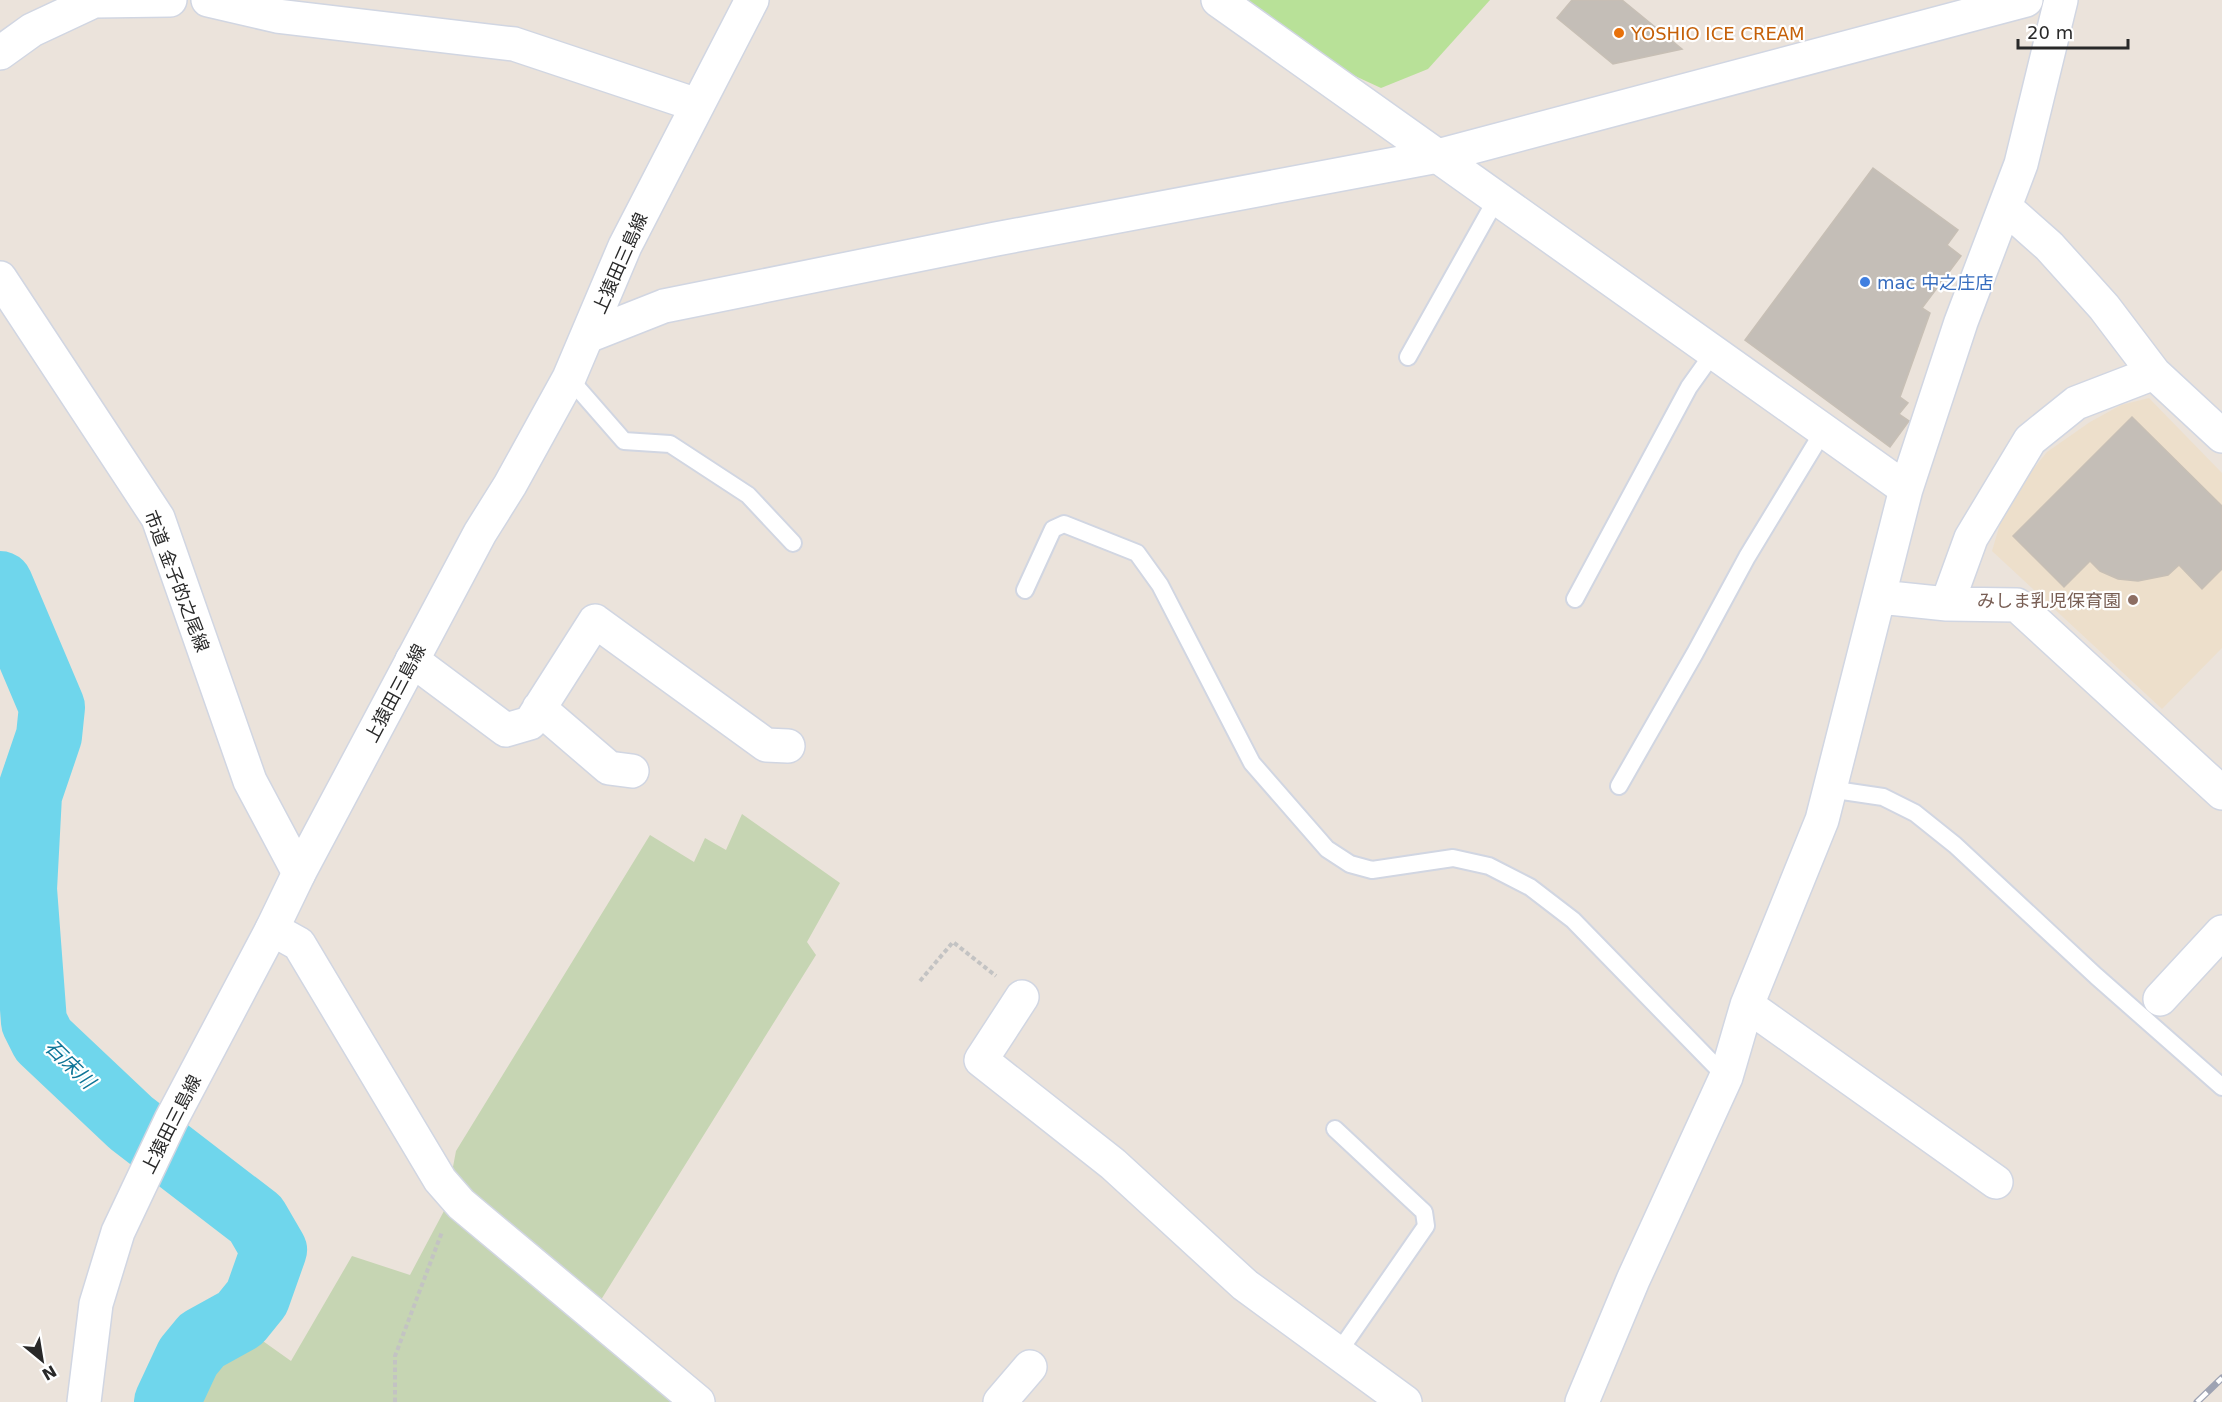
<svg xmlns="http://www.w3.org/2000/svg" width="2222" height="1402" font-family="'DejaVu Sans','Noto Sans JP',sans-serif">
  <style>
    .education { fill: #eddfcb }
    .green { fill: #b8e198 }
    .cemetery { fill: #c6d5b3 }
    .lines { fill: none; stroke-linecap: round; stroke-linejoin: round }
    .river { stroke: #6fd6ec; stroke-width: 66 }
    .building { fill: #c4beb7; stroke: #c7bfb5; stroke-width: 1.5 }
    .lane-casing { stroke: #d1d6e2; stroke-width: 20 }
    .street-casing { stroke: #d1d6e2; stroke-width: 36 }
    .secondary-casing { stroke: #d1d6e2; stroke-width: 36 }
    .path { stroke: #c3c3c3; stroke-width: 4; stroke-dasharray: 4.5 3; stroke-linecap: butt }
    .lane { stroke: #fff; stroke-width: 16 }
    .street { stroke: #fff; stroke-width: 33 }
    .secondary { stroke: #fff; stroke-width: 33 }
    .rail-casing { stroke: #9ea3b3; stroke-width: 7 }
    .rail { stroke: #fff; stroke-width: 4.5; stroke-dasharray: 14; stroke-linecap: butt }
    .food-dot { fill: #e8710a; stroke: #fff; stroke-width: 2 }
    .shop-dot { fill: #3f7fe0; stroke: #fff; stroke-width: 2 }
    .education-dot { fill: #8d6e63; stroke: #fff; stroke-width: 2 }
    .labels { text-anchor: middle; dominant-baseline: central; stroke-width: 4.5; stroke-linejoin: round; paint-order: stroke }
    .food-label { font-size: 18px; fill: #c56008; stroke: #fff; text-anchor: start }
    .street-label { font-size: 18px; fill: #292929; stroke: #fff }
    .shop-label { font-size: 18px; fill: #366cbe; stroke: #fff; text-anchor: start }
    .education-label { font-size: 18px; fill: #785e54; stroke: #fff; text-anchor: end }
    .water-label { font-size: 20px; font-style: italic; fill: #0f7597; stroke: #fff }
  </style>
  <rect width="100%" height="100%" fill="#ebe3db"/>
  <!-- education -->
  <path class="education" d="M 2149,398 L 2222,473 L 2222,648 L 2162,709 L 1992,551 L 2000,524 L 2022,483 L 2047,452 L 2090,422 L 2121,405 Z"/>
  <!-- green -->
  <path class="green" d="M 1231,0 L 1490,0 L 1428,69 L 1381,88 L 1301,51 Z"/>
  <!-- cemetery -->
  <path class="cemetery" d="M 742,814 L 840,883 L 807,942 L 816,955 L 599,1303 L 679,1402 L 180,1402 L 192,1376 L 205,1358 L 246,1329 L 291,1361 L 352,1256 L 410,1275 L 445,1209 L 456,1151 L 650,835 L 694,862 L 705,838 L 726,850 Z"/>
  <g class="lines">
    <!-- river -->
    <path class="river" d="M 0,584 L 52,707 L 49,736 L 29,795 L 24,889 L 34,1022 L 43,1040 L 131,1123 L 256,1219 L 274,1250 L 257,1298 L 240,1319 L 202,1340 L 188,1357 L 167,1402"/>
  </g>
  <!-- building -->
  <path class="building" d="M 1572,0 L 1622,0 L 1682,49 L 1613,64 L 1557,18 Z
    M 1873,168 L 1958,230 L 1947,245 L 1961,256 L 1922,308 L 1930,313 L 1900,397 L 1908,403 L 1899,414 L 1909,421 L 1890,447 L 1745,340 Z
    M 2132,417 L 2222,506 L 2222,569 L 2202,589 L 2179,565 L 2168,575 L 2138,581 L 2118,579 L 2100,571 L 2090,561 L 2064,587 L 2013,536 Z"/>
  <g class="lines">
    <defs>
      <path id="lane" d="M 1408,357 L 1497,198
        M 569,378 L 624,441 L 670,444 L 748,495 L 793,543
        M 1025,590 L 1053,529 L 1064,524 L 1137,553 L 1160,585 L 1252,763 L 1327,849 L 1350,864 L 1372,870 L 1453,858 L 1489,866 L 1530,887 L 1573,920 L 1726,1077
        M 1575,599 L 1689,387 L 1714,352
        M 1619,786 L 1695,653 L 1747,557 L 1824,430
        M 1829,789 L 1883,797 L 1915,813 L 1955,845 L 2096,976 L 2222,1087
        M 1335,1129 L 1424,1212 L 1426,1226 L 1338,1353"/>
      <path id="street" d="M 208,0 L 277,16 L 514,44 L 697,105
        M 1218,0 L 1906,489
        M 0,53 L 32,30 L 94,1 L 170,0
        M 2005,207 L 2049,246 L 2104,307 L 2154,373
        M 0,278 L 158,518 L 250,781 L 299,873
        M 1880,597 L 1947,604 L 2017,605 L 2222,793
        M 1947,604 L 1971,538 L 2030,440 L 2076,403 L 2154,373 L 2222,436
        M 412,660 L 506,730 L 530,723 L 595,621 L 766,745 L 788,746
        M 539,708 L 609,768 L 632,771
        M 272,929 L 299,944 L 440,1180 L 461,1204 L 698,1402
        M 1022,997 L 981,1060 L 1113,1164 L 1245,1285 L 1405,1402
        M 2160,999 L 2222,932
        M 1747,1005 L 1996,1182
        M 1000,1402 L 1030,1367
        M 1582,1402 L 1633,1280 L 1726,1077 L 1747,1005 L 1822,820 L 1906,489 L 1961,322 L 2021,164 L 2061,0"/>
      <path id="secondary" d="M 588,336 L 664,306 L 996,239 L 1438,156 L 2026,0
        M 84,1402 L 96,1304 L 118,1232 L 171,1120 L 272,929 L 299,873 L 480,533 L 510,485 L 569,378 L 625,246 L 752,0"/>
    </defs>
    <!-- lane casing -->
    <use href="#lane" class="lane-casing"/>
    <!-- street casing -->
    <use href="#street" class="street-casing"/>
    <!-- secondary casing -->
    <use href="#secondary" class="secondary-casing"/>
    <!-- path -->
    <path class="path" d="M 920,981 L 953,942 L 996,976
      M 395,1402 L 395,1356 L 442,1232"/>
    <!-- lane -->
    <use href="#lane" class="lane"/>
    <!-- street -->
    <use href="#street" class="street"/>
    <!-- secondary -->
    <use href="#secondary" class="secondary"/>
    <defs>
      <path id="rail" d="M 2197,1402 L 2222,1378"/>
    </defs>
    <!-- rail casing -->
    <use href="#rail" class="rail-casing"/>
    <!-- rail -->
    <use href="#rail" class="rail"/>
  </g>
  <!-- markers -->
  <circle class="food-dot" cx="1619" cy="33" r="6"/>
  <circle class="shop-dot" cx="1865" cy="282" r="6"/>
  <circle class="education-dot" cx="2133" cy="600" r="6"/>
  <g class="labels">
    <!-- food labels -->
    <g class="food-label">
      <text x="1631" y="33">YOSHIO ICE CREAM</text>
    </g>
    <!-- street labels -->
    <g class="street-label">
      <text transform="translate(620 263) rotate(-66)">上猿田三島線</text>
      <text transform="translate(177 581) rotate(69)">市道 金子的之尾線</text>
      <text transform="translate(395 693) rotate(-62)">上猿田三島線</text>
      <text transform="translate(171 1124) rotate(-63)">上猿田三島線</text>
    </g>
    <!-- shop labels -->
    <g class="shop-label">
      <text x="1877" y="282">mac 中之庄店</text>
    </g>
    <!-- education labels -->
    <g class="education-label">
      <text x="2121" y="600">みしま乳児保育園</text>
    </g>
    <!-- water labels -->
    <g class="water-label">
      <text transform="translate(70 1064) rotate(44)">石床川</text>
    </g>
  </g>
  <!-- north arrow -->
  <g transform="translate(42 1360) rotate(150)" stroke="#ffffff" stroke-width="4.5" paint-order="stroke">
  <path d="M0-4.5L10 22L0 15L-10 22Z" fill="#292929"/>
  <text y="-9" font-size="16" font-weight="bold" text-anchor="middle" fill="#292929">N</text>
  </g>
  <!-- scale -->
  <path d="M2018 39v9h110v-9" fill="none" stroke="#292929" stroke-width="3"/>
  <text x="2027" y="39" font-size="18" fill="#292929" stroke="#ffffff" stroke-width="4.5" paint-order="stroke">20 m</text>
</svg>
